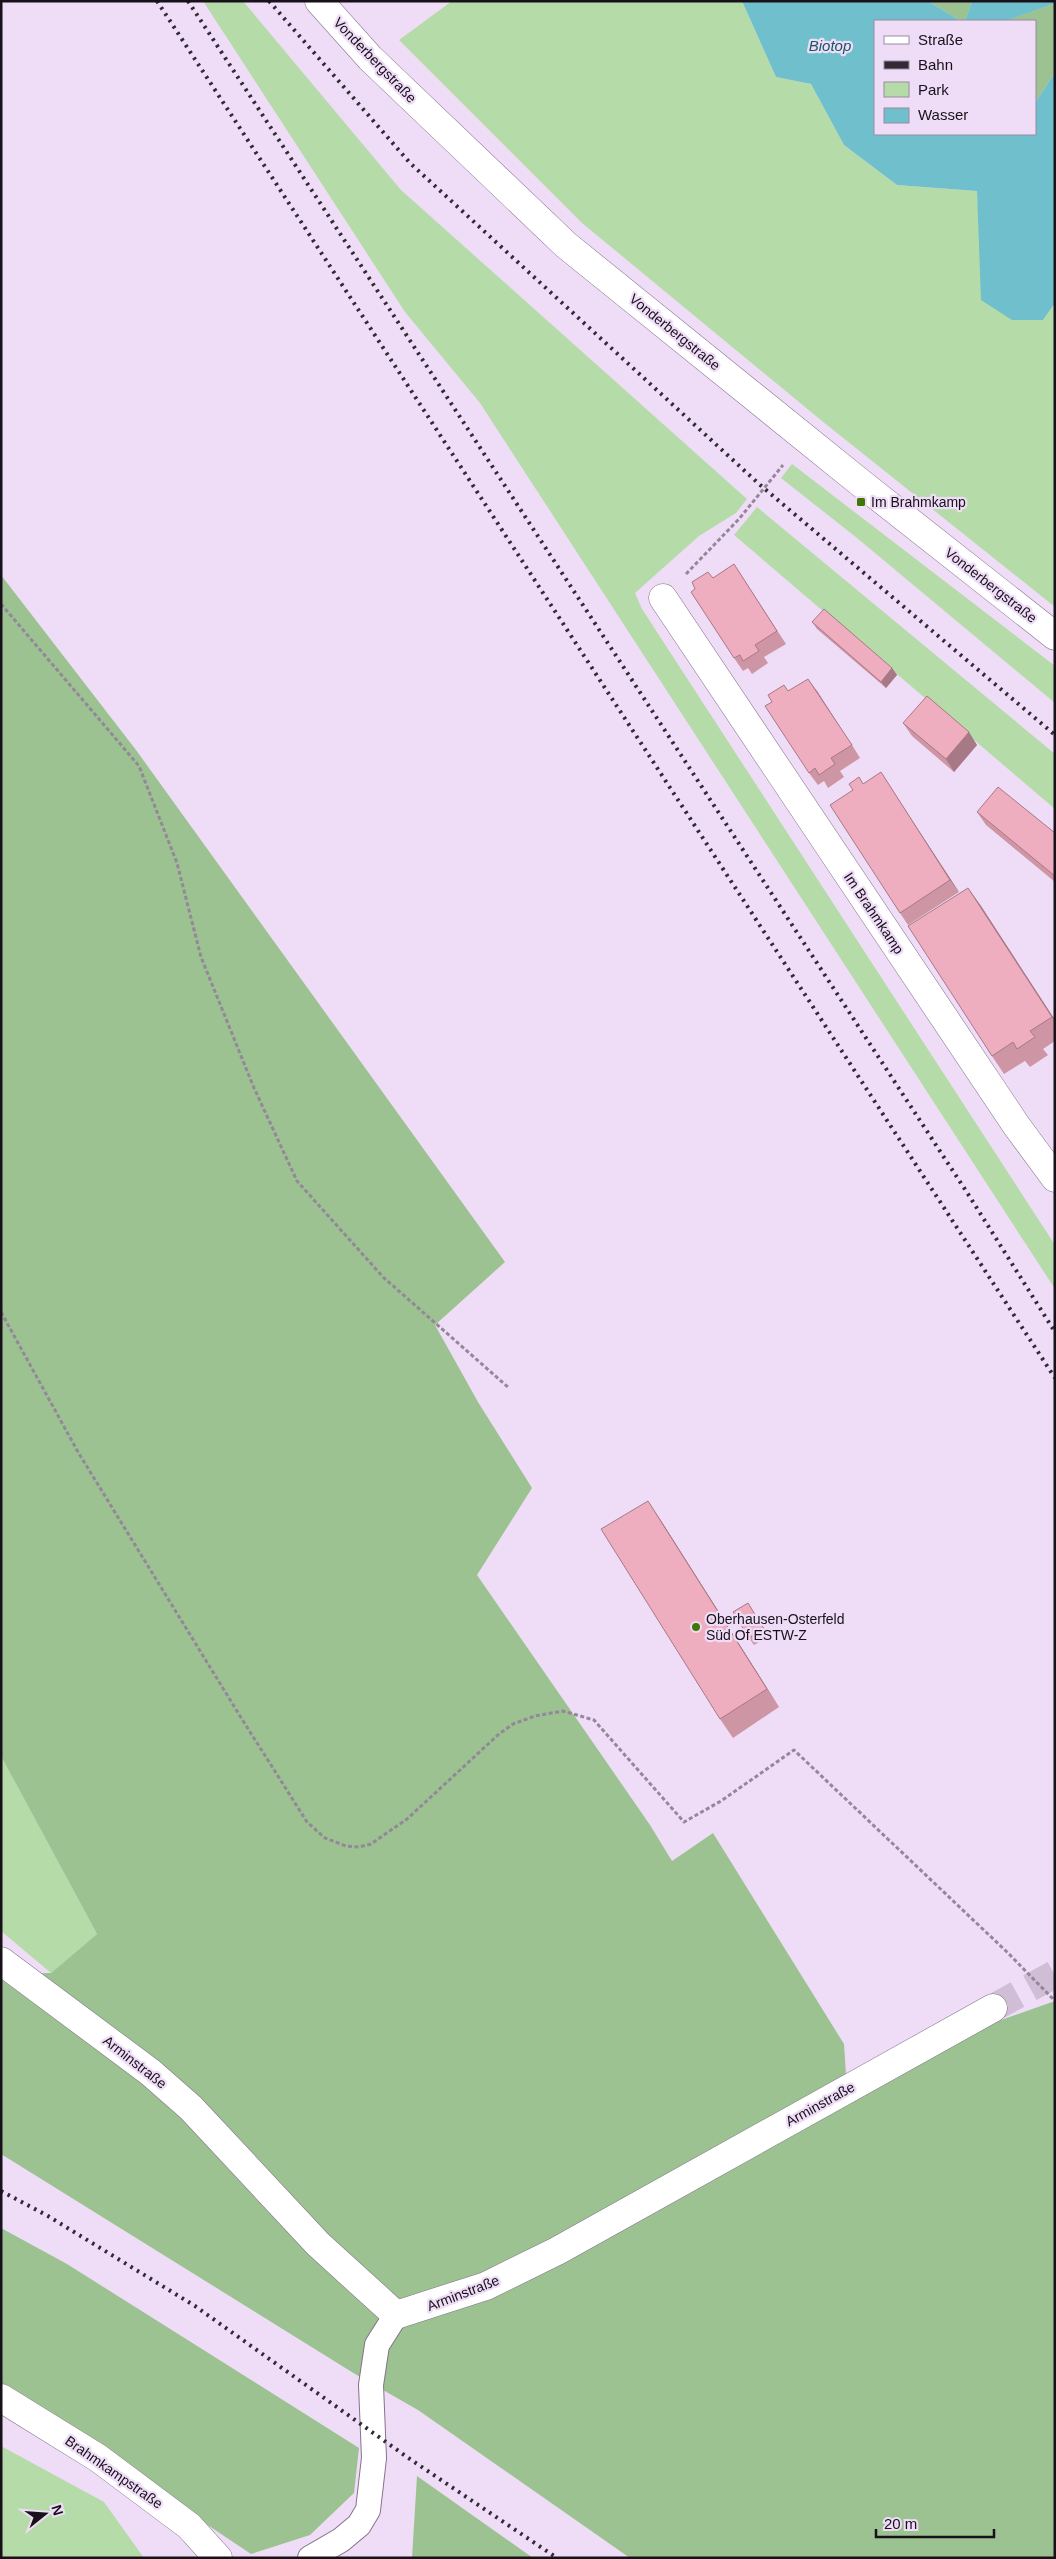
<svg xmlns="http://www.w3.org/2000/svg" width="1056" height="2559" font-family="Helvetica,sans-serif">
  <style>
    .green { fill: #b5dba9 }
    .forest { fill: #9bc290 }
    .water { fill: #6fbfcd }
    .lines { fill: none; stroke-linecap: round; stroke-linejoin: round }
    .street-tunnel { stroke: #cfbed6; stroke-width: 28; stroke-dasharray: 28 14; stroke-linecap: butt }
    .lane-casing { stroke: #84738a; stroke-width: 26 }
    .street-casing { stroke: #84738a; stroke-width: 29 }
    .path { stroke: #948799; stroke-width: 3; stroke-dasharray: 4 2.5; stroke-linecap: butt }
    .lane { stroke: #fff; stroke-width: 24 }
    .street { stroke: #fff; stroke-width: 28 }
    .rail { stroke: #312934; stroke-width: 4; stroke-dasharray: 2.5 5; stroke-linecap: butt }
    .wall { fill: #ce95a5 }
    .shaded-wall { fill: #a77986 }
    .building { fill: #efadc0; stroke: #a77986 }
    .poi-dot { fill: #407707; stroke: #efddf7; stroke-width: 2 }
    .labels { text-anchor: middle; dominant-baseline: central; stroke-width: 4.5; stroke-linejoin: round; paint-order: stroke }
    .street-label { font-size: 14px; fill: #18111a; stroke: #efddf7 }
    .poi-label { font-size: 14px; fill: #18111a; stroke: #efddf7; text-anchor: start }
    .water-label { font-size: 15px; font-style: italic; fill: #145863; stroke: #efddf7 }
  </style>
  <rect width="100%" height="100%" fill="#efddf7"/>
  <!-- green -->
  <path class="green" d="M 203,1 L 243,1 L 401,190 L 747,499 L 736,513 L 699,536 L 635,593 L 642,609 L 1055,1245 L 1055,1289 L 480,403 L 405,312 Z
    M 452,1 L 742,1 L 776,77 L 811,84 L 844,145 L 897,185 L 977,191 L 980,239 L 1043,320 L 1055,303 L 1055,607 L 822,421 L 582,223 L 399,40 Z
    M 792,464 L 1055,666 L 1055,703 L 857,538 L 781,478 Z
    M 757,507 L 1055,754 L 1055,809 L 734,535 Z
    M 1,1756 L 97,1934 L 51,1973 L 1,1931 Z
    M 1,2446 L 104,2502 L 144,2558 L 1,2558 Z"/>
  <!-- forest -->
  <path class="forest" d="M 928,1 L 972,1 L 965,21 L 961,21 Z
    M 1053,4 L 1055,5 L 1055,72 L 1035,103 L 1035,21 L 1010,21 L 1010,19 Z
    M 1,575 L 136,750 L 505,1262 L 435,1325 L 478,1402 L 532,1488 L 477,1575 L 650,1825 L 672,1861 L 713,1833 L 844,2044 L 846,2075 L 1055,2001 L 1055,2558 L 630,2558 L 418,2410 L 355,2374 L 1,2154 L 1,1974 L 51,1973 L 97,1934 L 1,1756 Z
    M 1,2228 L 67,2264 L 359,2448 L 354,2493 L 310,2535 L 251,2554 L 1,2387 Z
    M 417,2476 L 533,2558 L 412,2558 Z"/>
  <!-- water -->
  <path class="water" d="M 742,1 L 928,1 L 961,21 L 875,21 L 875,134 L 1035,134 L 1035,103 L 1055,72 L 1055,303 L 1043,320 L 1012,320 L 981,300 L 977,191 L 897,185 L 844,145 L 811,84 L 776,77 Z
    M 972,1 L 1055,1 L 1055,5 L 1053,4 L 1011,19 L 1010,21 L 965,21 Z"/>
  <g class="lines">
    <!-- street-tunnel -->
    <path class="street-tunnel" d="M 993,2008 L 1055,1974"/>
    <defs>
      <path id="lane" d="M 310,2558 L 341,2540 L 359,2525 L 368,2510 L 374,2458 L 371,2385 L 377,2345 L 396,2315"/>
      <path id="street" d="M 319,1 L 370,58 L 566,245 L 862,484 L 1055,636
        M 663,598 L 1016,1125 L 1055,1178
        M 1,1961 L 150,2072 L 191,2108 L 318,2244 L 396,2315 L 486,2286 L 557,2251 L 993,2008
        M 1,2398 L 98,2458 L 189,2526 L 218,2558"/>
    </defs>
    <!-- lane casing -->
    <use href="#lane" class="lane-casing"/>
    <!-- street casing -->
    <use href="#street" class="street-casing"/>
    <!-- path -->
    <path class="path" d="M 686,574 L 739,519 L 783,465
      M 1,604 L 139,766 L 177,863 L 201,957 L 254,1088 L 297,1181 L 383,1277 L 509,1388
      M 1,1312 L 78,1452 L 240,1716 L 307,1822 L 325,1838 L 346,1846 L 359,1847 L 371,1844 L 407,1819 L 499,1734 L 513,1724 L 535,1716 L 563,1711 L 594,1720 L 684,1822 L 721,1801 L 794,1750 L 1007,1952 L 1055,2001"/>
    <!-- lane -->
    <use href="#lane" class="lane"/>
    <!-- street -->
    <use href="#street" class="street"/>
    <!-- rail -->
    <path class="rail" d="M 157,1 L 1055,1378
      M 188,1 L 968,1194 L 1055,1332
      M 269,1 L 410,163 L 759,484 L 1055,735
      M 1,2191 L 48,2216 L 195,2306 L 407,2457 L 557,2558"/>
  </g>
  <!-- wall -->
  <path class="wall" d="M 734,564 L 786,644 L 764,657 L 768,663 L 752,674 L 748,668 L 743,671 L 734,658 L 713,578 Z
    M 812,622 L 892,668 L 897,675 L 886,688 L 817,629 Z
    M 788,691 L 817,691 L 860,758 L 840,771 L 844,777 L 828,788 L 824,781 L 818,785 L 809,773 Z
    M 903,723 L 977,745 L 954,772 L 912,736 Z
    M 863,784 L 889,785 L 959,892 L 908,925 L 900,913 L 853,790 Z
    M 977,812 L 1055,833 L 1055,882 L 986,825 Z
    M 968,888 L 981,906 L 1055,1020 L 1055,1041 L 1043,1049 L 1048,1055 L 1030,1067 L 1025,1061 L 1004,1074 L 992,1056 Z
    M 660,1519 L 779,1707 L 733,1738 L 720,1719 Z
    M 748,1603 L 769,1636 L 754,1645 L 749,1638 Z"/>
  <!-- shaded-wall -->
  <path class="shaded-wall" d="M 892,668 L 897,675 L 886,688 L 881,682 Z
    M 808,679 L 817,691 L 860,758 L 852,745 Z
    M 969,732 L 977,745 L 954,772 L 946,759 Z
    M 881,772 L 889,785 L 959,892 L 950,880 Z
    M 968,888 L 981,906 L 1055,1020 L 1055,1022 Z
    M 648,1501 L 660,1519 L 779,1707 L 767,1689 Z"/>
  <!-- building -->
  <path class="building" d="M 734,564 L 777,631 L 755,645 L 759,651 L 743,661 L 740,655 L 734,658 L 691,592 L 695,589 L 692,582 L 708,572 L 713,578 Z
    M 824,609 L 892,668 L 881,682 L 812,622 Z
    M 808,679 L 852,745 L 831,758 L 835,764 L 819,775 L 815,768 L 809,773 L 765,706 L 772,702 L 768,695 L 784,685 L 788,691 Z
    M 927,696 L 969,732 L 946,759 L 903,723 Z
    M 881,772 L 950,880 L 900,913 L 830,805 L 853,790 L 849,784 L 859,777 L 863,784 Z
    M 998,787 L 1055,833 L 1055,876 L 977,812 Z
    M 968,888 L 1052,1017 L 1030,1031 L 1035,1037 L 1017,1049 L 1013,1042 L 992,1056 L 908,926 Z
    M 648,1501 L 767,1689 L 720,1719 L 601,1529 Z
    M 748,1603 L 764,1629 L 749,1638 L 733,1612 Z"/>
  <!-- markers -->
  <g class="poi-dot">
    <rect x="856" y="497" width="10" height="10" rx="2.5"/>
    <circle cx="696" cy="1627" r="5"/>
  </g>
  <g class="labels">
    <!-- street labels -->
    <g class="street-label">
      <text transform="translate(375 60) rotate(46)">Vonderbergstraße</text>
      <text transform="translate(675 332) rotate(39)">Vonderbergstraße</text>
      <text transform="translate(991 585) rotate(38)">Vonderbergstraße</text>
      <text transform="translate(874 913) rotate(56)">Im Brahmkamp</text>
      <text transform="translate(135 2062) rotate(38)">Arminstraße</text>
      <text transform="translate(820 2104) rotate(-29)">Arminstraße</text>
      <text transform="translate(463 2293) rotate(-21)">Arminstraße</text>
      <text transform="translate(114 2472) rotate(35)">Brahmkampstraße</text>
    </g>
    <!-- poi labels -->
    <g class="poi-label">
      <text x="871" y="502">Im Brahmkamp</text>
      <text x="706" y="1619">Oberhausen-Osterfeld<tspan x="706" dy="16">Süd Of ESTW-Z</tspan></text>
    </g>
    <!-- water labels -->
    <g class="water-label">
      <text x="830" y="45">Biotop</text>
    </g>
  </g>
  <!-- border -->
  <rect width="1056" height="2559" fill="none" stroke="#18111a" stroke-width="5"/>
  <!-- legend -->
  <rect x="874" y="20" width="162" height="115" fill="#efddf7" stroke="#998b9f"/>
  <rect x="884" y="36" width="25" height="8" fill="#ffffff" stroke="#998b9f"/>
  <text x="918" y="45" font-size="15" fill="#18111a">Straße</text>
  <rect x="884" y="61" width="25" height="8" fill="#312934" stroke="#998b9f"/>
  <text x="918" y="70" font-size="15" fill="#18111a">Bahn</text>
  <rect x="884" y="82" width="25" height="15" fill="#b5dba9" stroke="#998b9f"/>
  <text x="918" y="95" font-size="15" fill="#18111a">Park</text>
  <rect x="884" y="108" width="25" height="15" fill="#6fbfcd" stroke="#998b9f"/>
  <text x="918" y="120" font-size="15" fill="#18111a">Wasser</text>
  <!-- north arrow -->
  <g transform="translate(45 2514) rotate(73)" stroke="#efddf7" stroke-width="4" paint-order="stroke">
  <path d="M0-4L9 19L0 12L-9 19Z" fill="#18111a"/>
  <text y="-8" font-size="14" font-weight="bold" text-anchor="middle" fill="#18111a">N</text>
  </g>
  <!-- scale -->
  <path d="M876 2529v8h118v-8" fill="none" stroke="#18111a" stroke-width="2.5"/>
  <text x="884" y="2529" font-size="15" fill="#18111a" stroke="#efddf7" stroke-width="4" paint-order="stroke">20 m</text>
</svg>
